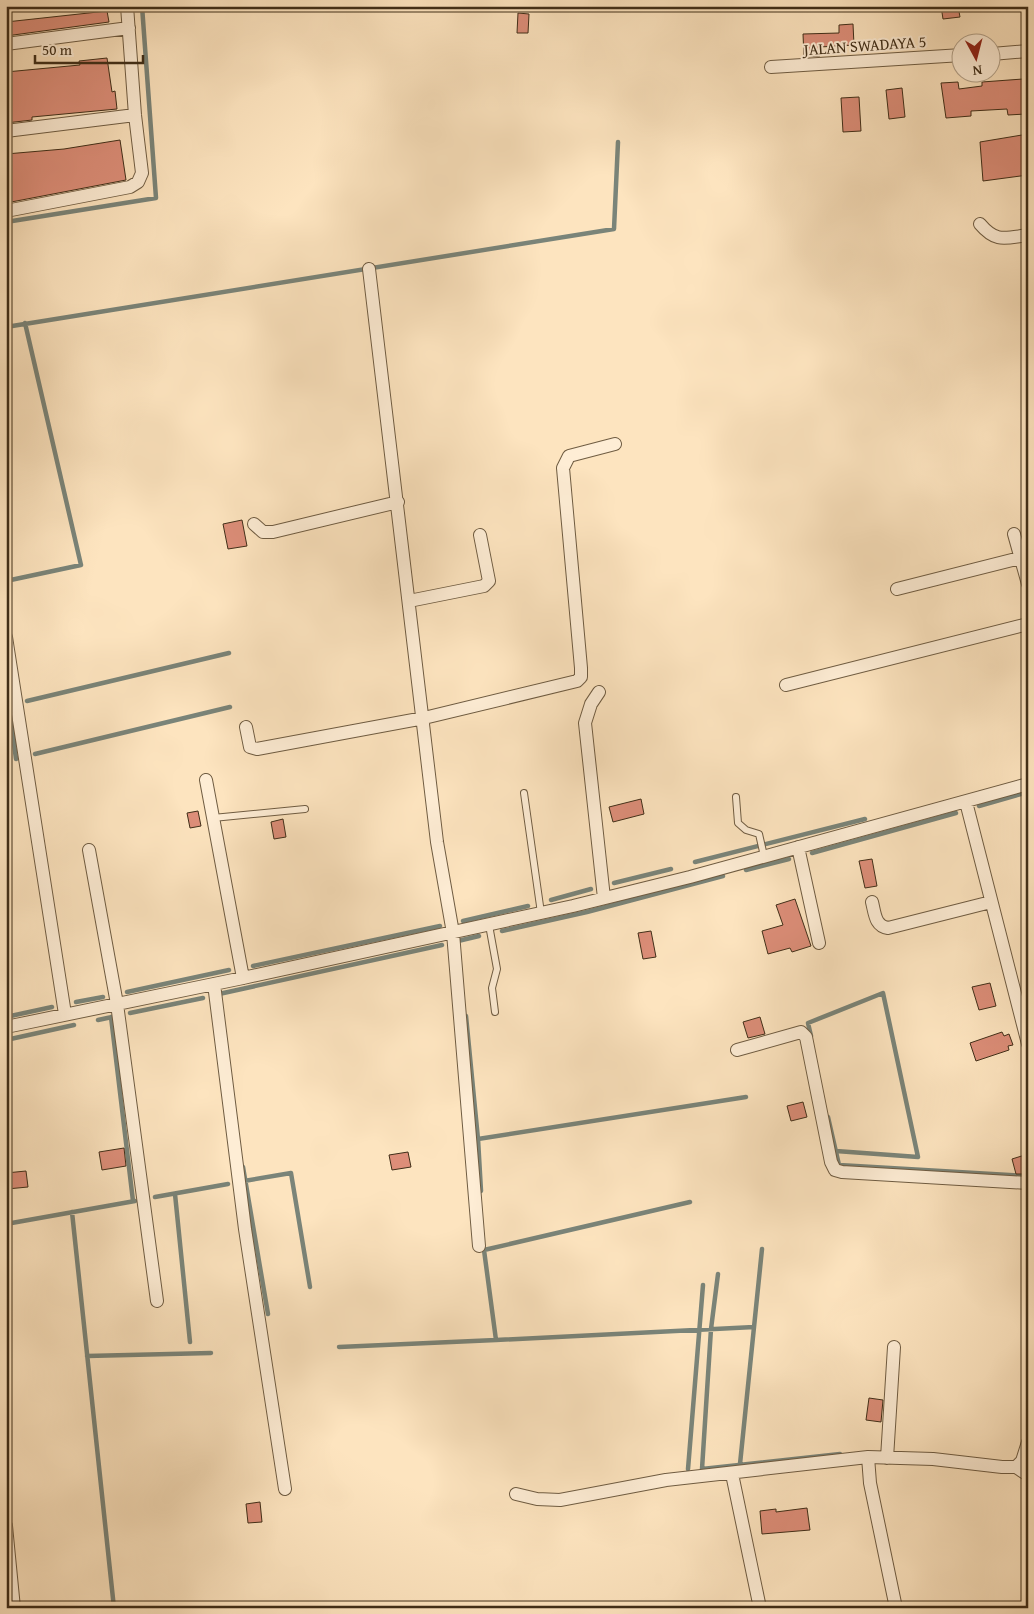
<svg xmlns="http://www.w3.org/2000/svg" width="1034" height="1614" font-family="'Gentium Book Plus',serif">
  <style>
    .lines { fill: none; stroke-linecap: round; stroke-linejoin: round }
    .stream { stroke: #7a8479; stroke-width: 4.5 }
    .building { fill: #dd8e79; stroke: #402e18 }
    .service-casing { stroke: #6f5c42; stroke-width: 8 }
    .minor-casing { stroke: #6f5c42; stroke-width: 14 }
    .service { stroke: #feedd5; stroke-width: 6 }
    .minor { stroke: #feedd5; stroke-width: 12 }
    .labels { text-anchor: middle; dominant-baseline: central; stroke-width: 4; stroke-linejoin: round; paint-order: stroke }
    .street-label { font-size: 16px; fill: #402e18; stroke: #feedd5 }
  </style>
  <rect width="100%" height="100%" fill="#fde4bf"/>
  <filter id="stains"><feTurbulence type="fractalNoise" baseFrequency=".004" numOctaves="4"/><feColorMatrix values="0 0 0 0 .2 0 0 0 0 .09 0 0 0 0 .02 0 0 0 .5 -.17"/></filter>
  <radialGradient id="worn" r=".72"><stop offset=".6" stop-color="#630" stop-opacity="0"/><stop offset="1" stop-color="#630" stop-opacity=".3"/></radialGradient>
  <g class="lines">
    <!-- stream -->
    <path class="stream" d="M 6,222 L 156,198 L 142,6
      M 6,327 L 614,229 L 618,142
      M 6,581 L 81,565 L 25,323
      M 27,701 L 229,653
      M 9,705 L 16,759
      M 35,754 L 230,707
      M 979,806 L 1028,792
      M 812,853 L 956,813
      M 695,862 L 865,819
      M 746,870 L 789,859
      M 614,883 L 671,869
      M 551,900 L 591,889
      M 463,921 L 528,906
      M 502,931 L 587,912 L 723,876
      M 458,941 L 479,936
      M 253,966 L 440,926
      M 127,992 L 229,970
      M 219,994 L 442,945
      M 76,1002 L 103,997
      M 130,1013 L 203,998
      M 466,1016 L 478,1139
      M 6,1017 L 52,1007
      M 111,1017 L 133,1201
      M 98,1020 L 112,1017
      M 811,1036 L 808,1023 L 883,993 L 918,1157 L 836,1151
      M 6,1040 L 74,1025
      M 828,1117 L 839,1165 L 1028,1176
      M 243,1167 L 268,1314
      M 244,1181 L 291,1173 L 310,1287
      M 481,1191 L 478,1139 L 746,1097
      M 175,1194 L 190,1342
      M 155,1197 L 228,1184
      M 690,1202 L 484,1250 L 496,1340 L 754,1327
      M 72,1212 L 114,1608
      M 6,1224 L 135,1201
      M 718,1274 L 711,1329 L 702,1469 L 840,1454
      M 339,1347 L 496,1340
      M 87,1356 L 211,1353
      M 740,1464 L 762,1249
      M 688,1469 L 703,1285
      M 766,1607 L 766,1608"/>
  </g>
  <!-- building -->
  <path class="building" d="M 941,6 L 958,6 L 960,17 L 943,19 Z
    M 107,11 L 109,22 L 6,36 L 6,22 Z
    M 518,13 L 529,14 L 528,33 L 517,33 Z
    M 853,24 L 854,45 L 820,47 L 820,56 L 804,57 L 803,34 L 839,33 L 839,25 Z
    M 107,58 L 112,92 L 115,91 L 117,109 L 32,117 L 32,120 L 6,123 L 6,72 L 80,65 L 79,61 Z
    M 1023,79 L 1026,114 L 1008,115 L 1007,109 L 971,111 L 971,116 L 946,118 L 941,83 L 958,82 L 959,89 L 982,86 L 982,82 Z
    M 902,88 L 905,117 L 889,119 L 886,90 Z
    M 859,97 L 861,131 L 843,132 L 841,98 Z
    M 1028,134 L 1028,175 L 983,181 L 980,142 Z
    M 120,140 L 126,180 L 6,203 L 6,154 L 64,149 Z
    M 242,520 L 247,546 L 228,549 L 223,524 Z
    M 641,799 L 644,814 L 613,822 L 609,807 Z
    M 198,811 L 201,826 L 190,828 L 187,813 Z
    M 283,819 L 286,837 L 274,839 L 271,822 Z
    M 872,859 L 877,886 L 865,888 L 859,861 Z
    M 795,899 L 811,946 L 792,952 L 790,948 L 768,954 L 762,931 L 783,925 L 776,905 Z
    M 651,931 L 656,957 L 643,959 L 638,933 Z
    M 990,983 L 996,1006 L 979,1010 L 972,987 Z
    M 760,1017 L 765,1034 L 748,1038 L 743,1022 Z
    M 1002,1032 L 1004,1036 L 1009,1034 L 1013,1045 L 1008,1046 L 1009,1050 L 976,1061 L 970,1043 Z
    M 803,1102 L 807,1117 L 791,1121 L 787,1106 Z
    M 124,1148 L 126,1166 L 102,1170 L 99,1152 Z
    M 408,1152 L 411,1167 L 392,1170 L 389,1155 Z
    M 1028,1154 L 1028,1174 L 1016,1174 L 1012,1159 Z
    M 26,1171 L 28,1187 L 7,1189 L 6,1173 Z
    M 869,1398 L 883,1400 L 881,1422 L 866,1420 Z
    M 260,1502 L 262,1522 L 248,1523 L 246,1504 Z
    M 807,1508 L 810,1530 L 762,1534 L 760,1511 L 776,1509 L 776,1512 Z"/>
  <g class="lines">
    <defs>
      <path id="service" d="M 524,793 L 541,913
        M 736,797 L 738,823 L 746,830 L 759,834 L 764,856
        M 213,818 L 305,809
        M 489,925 L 497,969 L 492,988 L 495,1012"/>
      <path id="minor" d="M 6,44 L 129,28
        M 992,54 L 1028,51
        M 771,67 L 962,55
        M 6,131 L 135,115
        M 6,211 L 130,187 L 138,182 L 142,173 L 135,115 L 127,6
        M 980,224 C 996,243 1005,238 1028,235
        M 369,269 L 437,842 L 453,933 L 479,1246
        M 254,524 L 263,532 L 273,532 L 398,502
        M 1014,534 L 1028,584
        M 897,589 L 1020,558
        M 409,601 L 484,586 L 489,581 L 480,535
        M 6,637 L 65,1014
        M 786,685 L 1028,624
        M 599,692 L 591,704 L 585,723 L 604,898
        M 246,727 L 250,747 L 257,749 L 424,718 L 577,681 L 581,677 L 581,668 L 563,468 L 569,456 L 615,444
        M 206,780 L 243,978
        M 966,802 L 1028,1044
        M 798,847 L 819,943
        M 89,850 L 117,1004 L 157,1301
        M 872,902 C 875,914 875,926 888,928 L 991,902
        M 214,984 L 245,1229 L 285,1489
        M 6,1027 L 243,978 L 573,906 L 690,877 L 1028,784
        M 737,1050 L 801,1032 L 806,1037 L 831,1162 L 835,1170 L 842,1172 L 1028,1183
        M 868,1457 L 870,1483 L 896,1608
        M 887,1458 L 894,1347
        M 1016,1467 L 1028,1475
        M 732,1474 L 760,1608
        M 516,1494 L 537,1499 L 560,1500 L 666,1480 L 868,1457 L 933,1459 L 1002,1467 L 1016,1467 L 1022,1461 L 1028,1442
        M 6,1526 L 14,1608"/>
    </defs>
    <!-- service casing -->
    <use href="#service" class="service-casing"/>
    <!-- minor casing -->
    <use href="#minor" class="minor-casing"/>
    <!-- service -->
    <use href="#service" class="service"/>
    <!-- minor -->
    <use href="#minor" class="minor"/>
  </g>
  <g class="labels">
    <!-- street labels -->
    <g class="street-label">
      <text transform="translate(865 45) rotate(-4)">JALAN SWADAYA 5</text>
    </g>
  </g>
  <!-- margin -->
  <rect width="1034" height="1614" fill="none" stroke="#fde4bf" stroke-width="25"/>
  <rect x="8" y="8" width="1019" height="1599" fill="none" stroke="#402e18" stroke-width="2.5"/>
  <rect x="12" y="12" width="1009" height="1589" fill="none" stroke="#402e18"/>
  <!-- north arrow -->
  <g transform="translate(976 58) rotate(173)"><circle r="24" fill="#feedd5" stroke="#b2a189"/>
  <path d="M0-4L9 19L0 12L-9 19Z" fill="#8f2418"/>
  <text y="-8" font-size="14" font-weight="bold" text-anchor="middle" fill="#402e18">N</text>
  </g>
  <!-- scale -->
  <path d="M35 55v8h108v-8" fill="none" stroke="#402e18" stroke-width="2.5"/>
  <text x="42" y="55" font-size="15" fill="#402e18" stroke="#feedd5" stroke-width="4" paint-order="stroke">50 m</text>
  <rect width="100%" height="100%" filter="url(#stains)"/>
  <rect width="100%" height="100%" fill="url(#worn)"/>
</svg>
